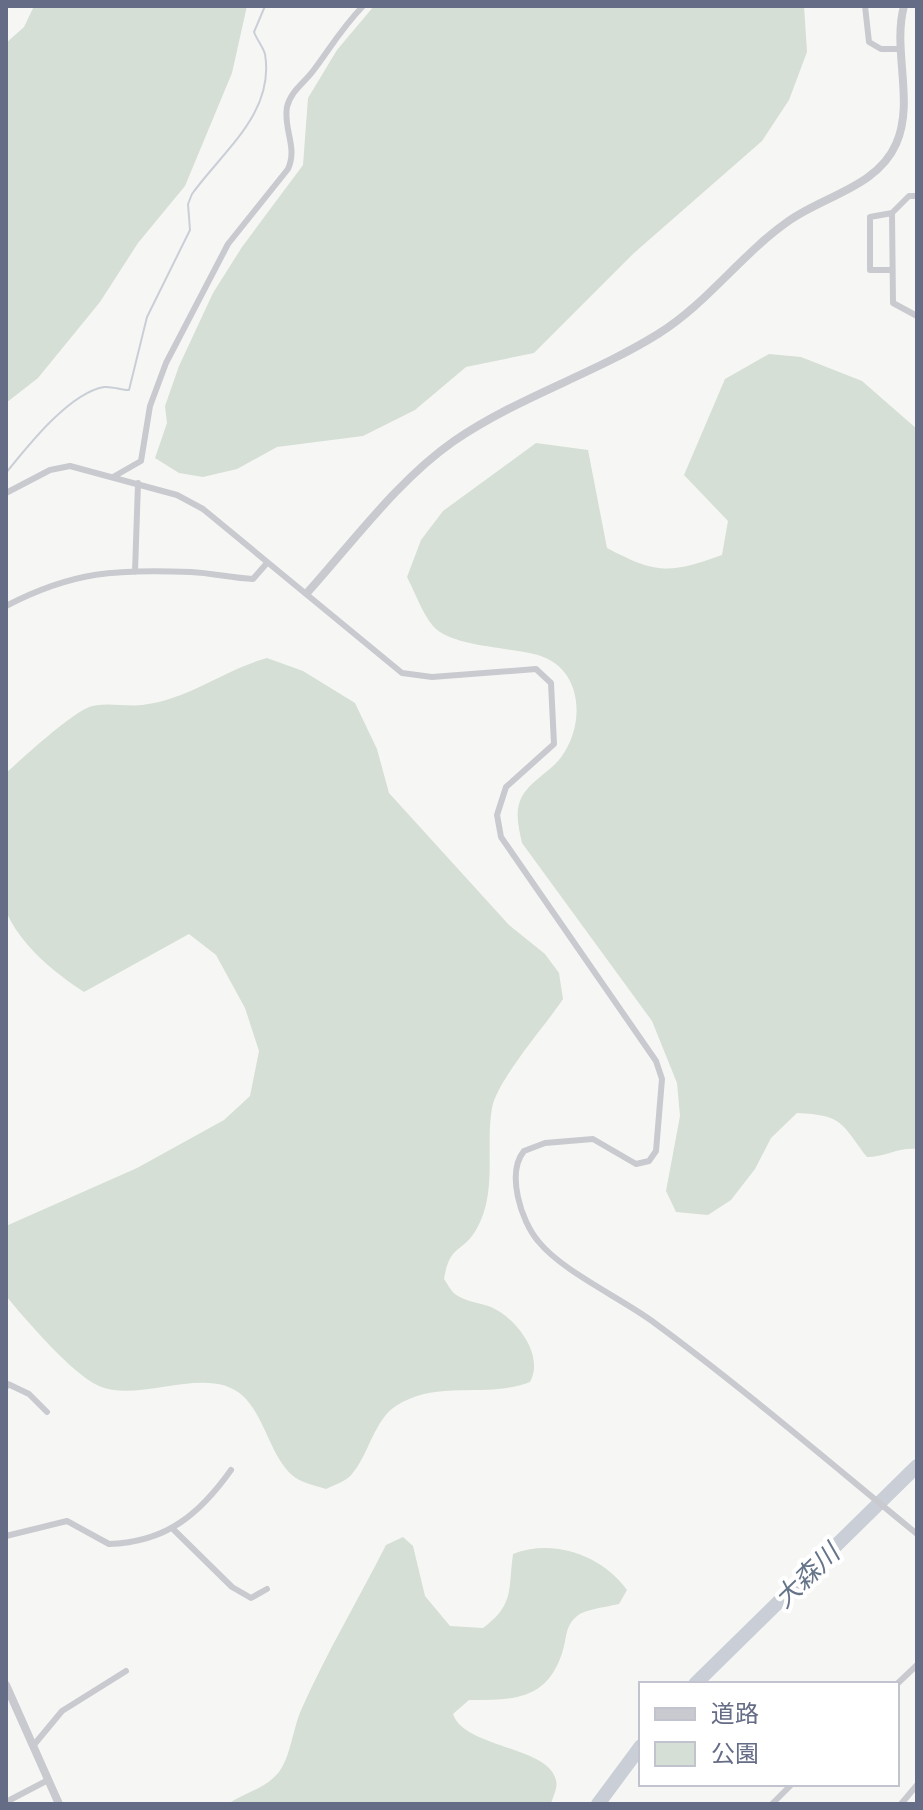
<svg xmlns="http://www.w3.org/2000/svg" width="923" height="1810" font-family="'IBM Plex Sans','Noto Sans JP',sans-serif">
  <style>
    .green { fill: #d5dfd5 }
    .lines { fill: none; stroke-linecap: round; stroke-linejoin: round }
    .stream { stroke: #caced6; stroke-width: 2 }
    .river { stroke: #caced6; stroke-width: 14 }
    .minor { stroke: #c9cacf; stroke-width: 6 }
    .tertiary { stroke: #c9cacf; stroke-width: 8 }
    .labels { text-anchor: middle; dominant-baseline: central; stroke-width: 8; stroke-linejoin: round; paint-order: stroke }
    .water-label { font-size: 26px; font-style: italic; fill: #657489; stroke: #fff }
  </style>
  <rect width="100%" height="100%" fill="#f6f7f4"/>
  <!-- green -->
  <path class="green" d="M 34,6 L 247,6 L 232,73 L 185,186 L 138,243 L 100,302 L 38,378 L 6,403 L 6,43 L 24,27 Z
    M 374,6 L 804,6 L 807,52 L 789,100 L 762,141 L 634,253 L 534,353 L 466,367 L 415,410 L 363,436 L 277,447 L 237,469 L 203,477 L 179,473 L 155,458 L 167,423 L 165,406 L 179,366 L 213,293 L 242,247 L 303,165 L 308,98 L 337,50 Z
    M 769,354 L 801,357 L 862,381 L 917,429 L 917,1149 C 899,1147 885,1157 867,1157 C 841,1123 843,1115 797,1113 L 771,1138 L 755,1169 L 731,1200 L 708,1215 L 676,1212 L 666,1191 L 680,1116 L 677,1083 L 652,1021 L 522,843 C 519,829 515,814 520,801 C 528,781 550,773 562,756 C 586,722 582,668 538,655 C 510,647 451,647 433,626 C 422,613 415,592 407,577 L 421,540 L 443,511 L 536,443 L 588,450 L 607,548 C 656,574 670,574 722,555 L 728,521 L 684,475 L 725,379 Z
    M 267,658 L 303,671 L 355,703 L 377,749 L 389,793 L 509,925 L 545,954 L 559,973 L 563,999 C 546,1025 497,1080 492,1108 C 485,1148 498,1193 476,1230 C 462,1254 450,1243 444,1279 C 447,1283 451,1291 455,1294 C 464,1301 480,1303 491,1307 C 516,1318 545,1355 530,1382 C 488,1399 437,1379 396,1406 C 374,1420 369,1454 352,1474 C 347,1481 334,1485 326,1489 C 316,1486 299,1482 292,1475 C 270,1455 265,1417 243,1396 C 208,1363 140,1404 99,1386 C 72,1374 26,1320 6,1296 L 6,1226 L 137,1168 L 224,1120 L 250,1096 L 259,1051 L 245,1008 L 216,955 L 189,934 L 84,992 C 55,973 20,945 6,911 C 1,897 6,796 6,773 C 25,756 66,718 87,708 C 101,701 126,707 142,705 C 190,699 223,670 267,658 Z
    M 403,1537 L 413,1546 L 425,1596 L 450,1626 L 483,1628 C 515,1604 508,1589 513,1554 C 553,1538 602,1555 627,1590 L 619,1604 C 607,1607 586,1609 577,1616 C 565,1626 567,1637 563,1650 C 548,1701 513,1700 469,1700 L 453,1714 C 464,1748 548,1746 556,1780 C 558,1788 553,1796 551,1804 L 228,1804 C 246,1792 265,1789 279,1772 C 291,1756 293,1727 302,1708 C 327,1652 358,1600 386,1545 Z"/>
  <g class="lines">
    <!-- stream -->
    <path class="stream" d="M 6,473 C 27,447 69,393 104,387 C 112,386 121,390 129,390 L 147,317 L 190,230 L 188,204 L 192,194 C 222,152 275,113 265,54 C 263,47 257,40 254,32 L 265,6"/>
    <!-- river -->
    <path class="river" d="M 695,1684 L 917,1466
      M 598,1804 L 641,1746"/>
    <!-- minor -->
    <path class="minor" d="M 865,6 L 869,42 L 881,49 L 901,49
      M 917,196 L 909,196 L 892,213 L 893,303 L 917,316
      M 892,213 L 870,217 L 870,270 L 892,270
      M 113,477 L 141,461 L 150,406 L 166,363 L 228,244 L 288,169 C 298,147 283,129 287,107 C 290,92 304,83 313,71 C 331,47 341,29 363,6
      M 6,493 L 50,470 L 70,466 L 177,495 L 203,509 L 402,673 L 432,677 L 536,669 L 551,683 L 554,744 L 506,787 L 497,815 L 501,837 L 656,1061 L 662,1079 L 656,1151 L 649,1161 L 636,1164 L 593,1139 L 545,1143 L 524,1151 C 506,1173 521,1221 538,1241 C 562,1271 619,1297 652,1321 C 743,1388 829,1462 917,1534
      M 135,572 L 138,483
      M 6,606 C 73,571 117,569 191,572 C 212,573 232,578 253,579 L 267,563
      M 6,1387 L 8,1384 L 29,1394 L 47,1412
      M 174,1530 L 232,1587 L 251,1598 L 267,1589
      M 6,1536 L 67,1521 L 109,1544 C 166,1542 199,1515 231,1470
      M 897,1684 L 917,1665
      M 33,1746 L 62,1711 L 126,1671
      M 6,1802 L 48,1780
      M 772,1804 L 792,1784
      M 901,1804 L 917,1785"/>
    <!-- tertiary -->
    <path class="tertiary" d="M 307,593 C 353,542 398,480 454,441 C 518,397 592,375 658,334 C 708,303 742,253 790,220 C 824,196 878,186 896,144 C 915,102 892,50 904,6
      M 6,1685 L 59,1804"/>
  </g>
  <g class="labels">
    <!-- water labels -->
    <g class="water-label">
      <text transform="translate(806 1575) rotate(-44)">大森川</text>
    </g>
  </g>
  <!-- border -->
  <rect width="923" height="1810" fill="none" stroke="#656c86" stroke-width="16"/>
  <!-- legend -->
  <rect x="639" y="1682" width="260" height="104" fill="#ffffff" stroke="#c1c4cf" stroke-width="2"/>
  <rect x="655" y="1708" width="40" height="12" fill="#c9cacf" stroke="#c1c4cf" stroke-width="2"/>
  <text x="711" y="1722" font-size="24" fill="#656c86">道路</text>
  <rect x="655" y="1742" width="40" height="24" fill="#d5dfd5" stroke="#c1c4cf" stroke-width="2"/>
  <text x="711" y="1762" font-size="24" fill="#656c86">公園</text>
</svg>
